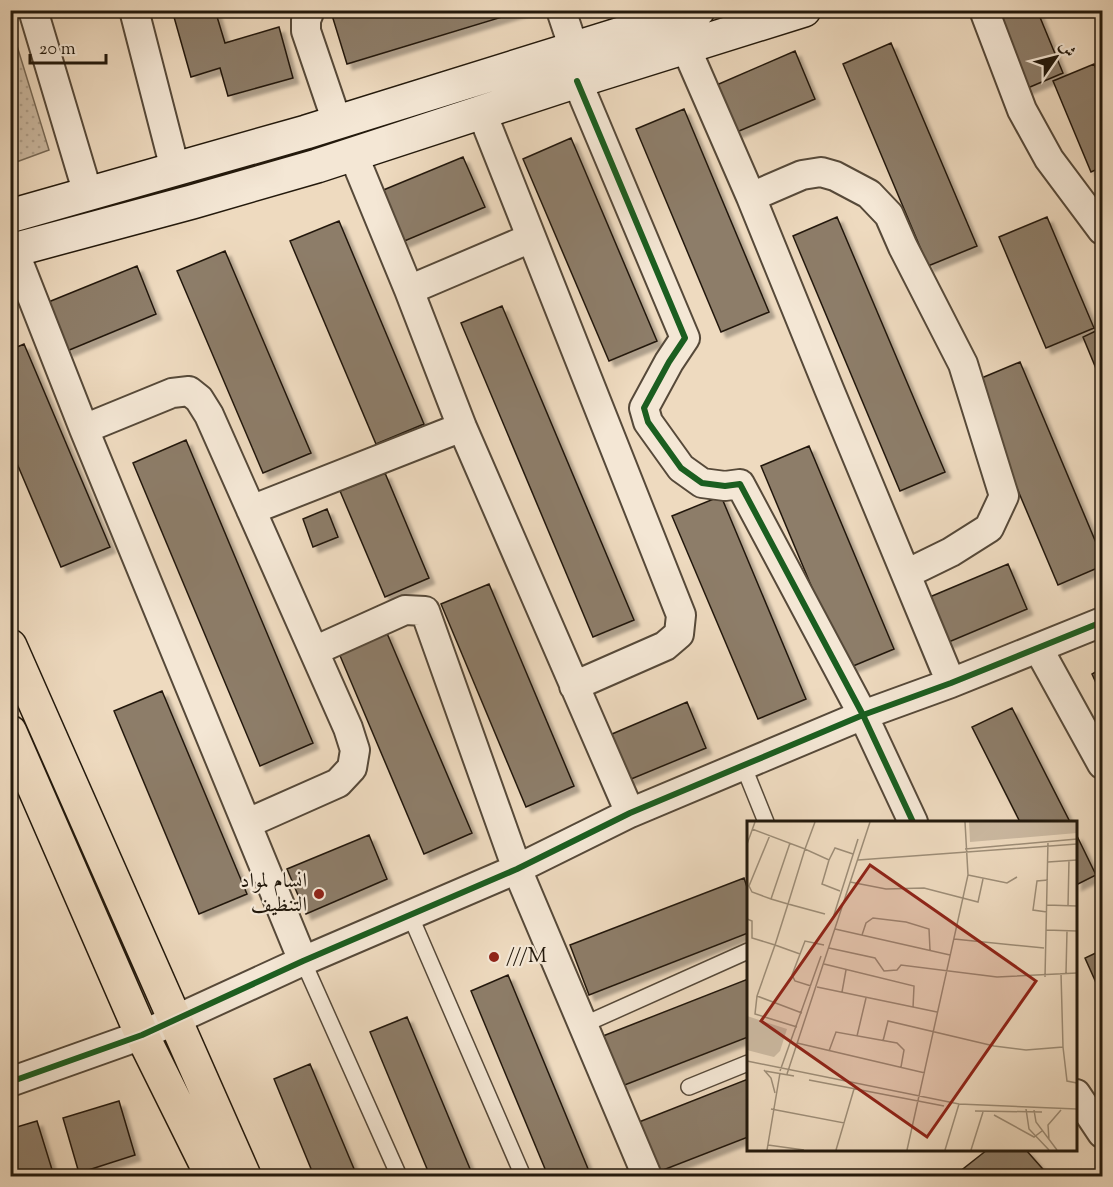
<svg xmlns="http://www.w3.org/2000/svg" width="1113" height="1187" font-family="'Sorts Mill Goudy',Amiri,serif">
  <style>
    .garden { fill: url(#garden-dots); stroke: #776956; stroke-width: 1.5 }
    .building { fill: #8d7d69; stroke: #23190c; stroke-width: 1.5; filter: url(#shadow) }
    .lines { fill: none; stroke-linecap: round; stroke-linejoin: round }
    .lane-casing { stroke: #564939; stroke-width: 18 }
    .street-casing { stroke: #564939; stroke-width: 32 }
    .secondary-casing { stroke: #23190c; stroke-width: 36 }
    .primary-casing { stroke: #23190c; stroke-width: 36 }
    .lane { stroke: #f4e7d5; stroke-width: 15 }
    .street { stroke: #f4e7d5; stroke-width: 28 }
    .secondary { stroke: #f4e7d5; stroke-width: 33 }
    .primary { stroke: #eedabf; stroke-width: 33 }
    .cycleway-casing { stroke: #f4e7d5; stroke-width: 10 }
    .cycleway { stroke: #1b5e20; stroke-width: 6 }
    .poi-dot { fill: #8f2418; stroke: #f4e7d5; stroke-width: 2 }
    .labels { text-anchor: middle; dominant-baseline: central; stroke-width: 4.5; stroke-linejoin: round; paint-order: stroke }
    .poi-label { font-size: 21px; fill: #23190c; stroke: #f4e7d5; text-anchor: end }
    .inset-road { fill: none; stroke: #9d8d77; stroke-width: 1.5 }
    .view { fill: #8f2418; fill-opacity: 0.15; stroke: #8f2418; stroke-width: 3 }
    .inset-edge { fill: none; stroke: #23190c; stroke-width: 3 }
  </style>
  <defs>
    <pattern id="garden-dots" width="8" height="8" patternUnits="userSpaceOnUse" patternTransform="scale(1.5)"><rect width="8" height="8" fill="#cbb9a1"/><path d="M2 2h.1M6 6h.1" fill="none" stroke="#ae9e89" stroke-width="1.8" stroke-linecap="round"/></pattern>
    <filter id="shadow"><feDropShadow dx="5.5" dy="5.5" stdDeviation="1.5" flood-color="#0004"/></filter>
  </defs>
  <rect width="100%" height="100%" fill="#eedabf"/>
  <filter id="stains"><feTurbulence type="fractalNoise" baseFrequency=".00333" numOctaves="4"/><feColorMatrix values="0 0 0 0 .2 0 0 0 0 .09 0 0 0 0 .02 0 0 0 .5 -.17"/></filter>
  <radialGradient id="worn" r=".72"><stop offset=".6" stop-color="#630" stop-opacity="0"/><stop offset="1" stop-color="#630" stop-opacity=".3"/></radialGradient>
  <!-- garden -->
  <path class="garden" d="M 10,23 L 49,150 L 11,164 L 10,164 Z"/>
  <!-- building -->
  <path class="building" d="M 172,10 L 215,10 L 225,43 L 279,27 L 293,78 L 228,96 L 220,68 L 191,77 Z
    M 336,10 L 525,10 L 347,64 L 331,12 Z
    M 989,10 L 1037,10 L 1063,73 L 1023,90 Z
    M 891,43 L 977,246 L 928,266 L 843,64 Z
    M 795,51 L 815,99 L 732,134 L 712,87 Z
    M 1094,64 L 1102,85 L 1102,167 L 1091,172 L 1053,81 Z
    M 684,109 L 769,312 L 721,332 L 636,129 Z
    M 571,138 L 657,341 L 609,361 L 523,159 Z
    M 463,157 L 485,207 L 402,242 L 381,191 Z
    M 837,217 L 945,472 L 900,491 L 793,236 Z
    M 1047,217 L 1094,328 L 1046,348 L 999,237 Z
    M 339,221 L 424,424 L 376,444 L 290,241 Z
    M 225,251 L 311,453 L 263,473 L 177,271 Z
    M 137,266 L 156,314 L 67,351 L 46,303 Z
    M 502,306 L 634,620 L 593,637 L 461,323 Z
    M 1102,328 L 1102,383 L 1083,337 Z
    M 24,344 L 110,547 L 61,567 L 10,447 L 10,350 Z
    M 1020,362 L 1102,557 L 1102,566 L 1058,585 L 972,382 Z
    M 186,440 L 313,743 L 260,766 L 133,463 Z
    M 809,446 L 894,649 L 846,669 L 761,466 Z
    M 385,473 L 429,578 L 385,597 L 340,491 Z
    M 721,496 L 806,699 L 758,719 L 672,516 Z
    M 327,509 L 338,537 L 313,547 L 303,519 Z
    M 1008,564 L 1027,609 L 944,644 L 925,599 Z
    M 489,584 L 574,786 L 526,807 L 441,604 Z
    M 386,631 L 472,833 L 424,854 L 338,651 Z
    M 1102,668 L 1102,696 L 1092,674 Z
    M 162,691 L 247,894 L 199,914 L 114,711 Z
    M 687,702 L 706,748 L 624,782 L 605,737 Z
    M 1012,708 L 1070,822 L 1020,822 L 972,727 Z
    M 1076,834 L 1096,875 L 1076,885 Z
    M 369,835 L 387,879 L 306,914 L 287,869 Z
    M 744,878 L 748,890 L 748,933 L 589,995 L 570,945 Z
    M 1102,950 L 1102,996 L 1085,958 Z
    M 508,975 L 591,1176 L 548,1176 L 471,991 Z
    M 748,979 L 748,1037 L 622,1086 L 603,1036 Z
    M 407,1017 L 473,1176 L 430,1176 L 370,1032 Z
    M 310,1064 L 357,1176 L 314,1176 L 274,1079 Z
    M 748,1079 L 748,1137 L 658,1172 L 639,1122 Z
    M 119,1101 L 135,1155 L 79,1173 L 63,1118 Z
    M 37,1121 L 54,1176 L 10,1176 L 10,1129 Z
    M 987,1150 L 1026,1150 L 1049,1176 L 954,1176 Z"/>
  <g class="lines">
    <defs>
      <path id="lane" d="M 743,765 L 766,822
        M 410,915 L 523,1176
        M 303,961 L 399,1176
        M 583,1025 L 748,951
        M 689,1087 L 748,1063"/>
      <path id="street" d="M 33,10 L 88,194
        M 134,10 L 175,169
        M 310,10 L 306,20 L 306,31 L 337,122
        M 561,10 L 574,49
        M 984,10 L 1022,110 L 1049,159 L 1102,230
        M 686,48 L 751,197 L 829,389 L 951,683
        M 577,81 L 685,338 L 669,362 L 644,408 L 648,422 L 681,468 L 702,483 L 725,486 L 740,484 L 863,715 L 913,822
        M 482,113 L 681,615 L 679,634 L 665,646 L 574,686
        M 353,154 L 409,290 L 462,427 L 630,813
        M 751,197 L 802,175 L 821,172 L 835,176 L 869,194 L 889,215 L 903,247 L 963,364 L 1004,496 L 989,528 L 951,552 L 906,574
        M 14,251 L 84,429 L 303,961
        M 409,290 L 531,238
        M 84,429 L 172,393 L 189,391 L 199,399 L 209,415 L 348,728 L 355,750 L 352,768 L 338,783 L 248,823
        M 251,510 L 462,427
        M 1038,648 L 1102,764
        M 314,651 L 405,610 L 425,611 L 517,869 L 647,1176
        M 10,1082 L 142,1035 L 303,961 L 517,869 L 630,813 L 863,715 L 951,683 L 1102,622
        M 1076,1094 L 1102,1133"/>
      <path id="secondary" d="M 10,216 L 306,132 L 698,10
        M 10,251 L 192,202 L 317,166 L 577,81 L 804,10"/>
      <path id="primary" d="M 10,646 L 244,1176
        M 10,732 L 142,1035 L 212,1176"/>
    </defs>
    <!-- lane casing -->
    <use href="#lane" class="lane-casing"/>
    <!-- street casing -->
    <use href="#street" class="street-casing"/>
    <!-- secondary casing -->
    <use href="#secondary" class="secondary-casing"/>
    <!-- primary casing -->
    <use href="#primary" class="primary-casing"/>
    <!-- lane -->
    <use href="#lane" class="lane"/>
    <!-- street -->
    <use href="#street" class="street"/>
    <!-- secondary -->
    <use href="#secondary" class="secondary"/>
    <!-- primary -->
    <use href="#primary" class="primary"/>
    <defs>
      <path id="cycleway" d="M 577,81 L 685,338 L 669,362 L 644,408 L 648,422 L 681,468 L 702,483 L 725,486 L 740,484 L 863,715 L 913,822
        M 10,1082 L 142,1035 L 303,961 L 517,869 L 630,813 L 863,715 L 951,683 L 1102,622"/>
    </defs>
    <!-- cycleway casing -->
    <use href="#cycleway" class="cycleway-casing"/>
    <!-- cycleway -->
    <use href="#cycleway" class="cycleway"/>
  </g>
  <!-- markers -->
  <g class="poi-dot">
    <circle cx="319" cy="894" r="6"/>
    <circle cx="494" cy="957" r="6"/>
  </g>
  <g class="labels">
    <!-- poi labels -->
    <g class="poi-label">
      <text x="307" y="882">انسام لمواد<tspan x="307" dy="24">التنظيف</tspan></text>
      <text x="506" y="957" text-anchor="start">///M</text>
    </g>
  </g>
  <!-- overview -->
  <g transform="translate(747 821)">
    <rect width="330" height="330" fill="#eedabf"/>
    <path d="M 222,1 L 330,1 L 330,12 L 223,21 Z" fill="#cbb9a1"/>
    <path d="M 0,195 L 40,208 L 33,230 L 27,236 L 0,229 Z" fill="#cbb9a1"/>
    <path class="inset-road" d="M 5,8 L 58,28 L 68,1M 23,14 L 2,65 L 5,71 L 24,78 L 43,22M 0,23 L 8,1M 218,28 L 330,18M 82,39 L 75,63 L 93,70M 111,39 L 330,23M 301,41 L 330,39M 221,54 L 260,62 L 270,56M 103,61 L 139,68 L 177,67 L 231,81 L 236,58M 24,78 L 41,83 L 58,28 L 82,39 L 88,27 L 106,33M 300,84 L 330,85M 321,85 L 322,39M 300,91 L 286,89 L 290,60 L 301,59M 86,97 L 111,18M 0,98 L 5,100 L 5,117 L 28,124 L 41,83 L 78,93M 88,108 L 203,134M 299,109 L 330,110M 115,114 L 119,102 L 126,97 L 159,101 L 182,108 L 183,129M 207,118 L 297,127M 82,127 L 128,137 L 137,150 L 150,149 L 154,144 L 250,156 L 330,152M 53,133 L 28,124 L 10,175 L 55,192M 77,143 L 167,165 L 166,187M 319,152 L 320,110M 298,156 L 301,20M 64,165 L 48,160 L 45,154 L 58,120 L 77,124M 70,166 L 190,191M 95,171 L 99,149M 10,175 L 8,193 L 50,206M 110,215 L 119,177M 136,220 L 141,200 L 247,225 L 279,229 L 316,226 L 314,152M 50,222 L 178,252M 316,226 L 320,260 L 330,262M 82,230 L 89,211 L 150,222 L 157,229 L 154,246M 0,240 L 212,283 L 330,288M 17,249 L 24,257 L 28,272M 18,250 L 47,255M 33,250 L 74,135M 40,253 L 123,1M 62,259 L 197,285M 24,288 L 97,302 L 107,268M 279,288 L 282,308 L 302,329M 287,289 L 289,301 L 310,329M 228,290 L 295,291M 247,294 L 287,316 L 295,310M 302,319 L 301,304 L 314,289M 21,324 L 57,329M 20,329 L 33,252M 89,329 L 97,302M 160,329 L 221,54 L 218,1M 198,329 L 212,283M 224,329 L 236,291"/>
    <path class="view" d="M 123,44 L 289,160 L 180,316 L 14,200 Z"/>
    <rect width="330" height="330" class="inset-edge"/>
  </g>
  <!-- margin -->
  <rect width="1113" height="1187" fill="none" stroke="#eedabf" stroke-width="36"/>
  <rect x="12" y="12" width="1089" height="1163" fill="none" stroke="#23190c" stroke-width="3"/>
  <rect x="18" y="18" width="1077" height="1151" fill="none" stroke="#23190c" stroke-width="1.5"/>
  <!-- north arrow -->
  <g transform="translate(1056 57) rotate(55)" stroke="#f4e7d5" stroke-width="4.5" paint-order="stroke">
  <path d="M0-4.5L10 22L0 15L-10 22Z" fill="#23190c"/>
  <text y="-9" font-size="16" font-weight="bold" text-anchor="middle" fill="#23190c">ش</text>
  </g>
  <!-- scale -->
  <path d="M30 54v9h76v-9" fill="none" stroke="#23190c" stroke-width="3"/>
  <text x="39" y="54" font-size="18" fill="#23190c" stroke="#f4e7d5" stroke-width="4.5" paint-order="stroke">20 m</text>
  <rect width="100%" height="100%" filter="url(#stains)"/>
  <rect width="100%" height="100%" fill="url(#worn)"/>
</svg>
